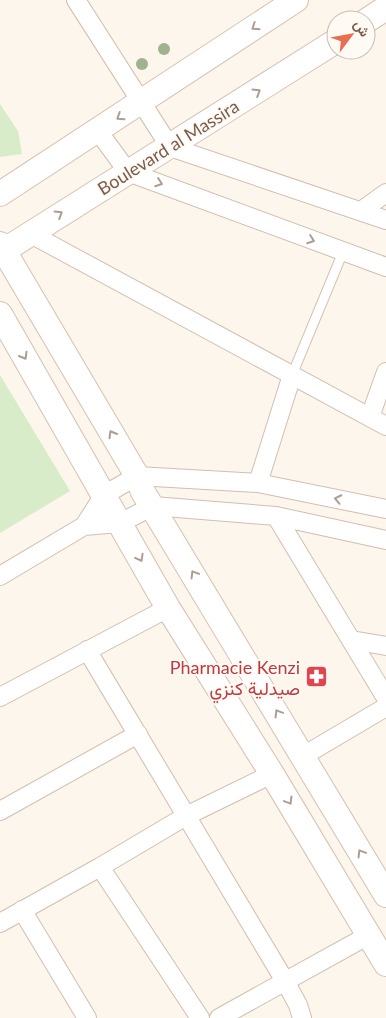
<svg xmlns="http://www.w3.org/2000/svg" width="386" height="1018" font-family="Lato,Vazirmatn,sans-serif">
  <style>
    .green { fill: #d8ecc9 }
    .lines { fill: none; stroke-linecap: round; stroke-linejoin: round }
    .lane-casing { stroke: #d1beb0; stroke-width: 11 }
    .street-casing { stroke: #d1beb0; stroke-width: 20 }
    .secondary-casing { stroke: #d6c0b0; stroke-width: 26 }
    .lane { stroke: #fff; stroke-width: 9 }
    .street { stroke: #fff; stroke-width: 18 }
    .secondary { stroke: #fff; stroke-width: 24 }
    .tree { fill: #a0b28e }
    .oneway { stroke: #af9d94 }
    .labels { text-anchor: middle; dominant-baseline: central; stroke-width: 4; stroke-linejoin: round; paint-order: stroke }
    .street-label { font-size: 18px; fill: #7a5c4d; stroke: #fffaf3 }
    .health-label { font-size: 18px; fill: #be3a42; stroke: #fffaf3; text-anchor: end }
  </style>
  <rect width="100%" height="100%" fill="#fdf6ec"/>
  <!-- green -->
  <path class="green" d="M 0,104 L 18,131 L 22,154 L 0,157 Z
    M 0,375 L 70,491 L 0,533 Z"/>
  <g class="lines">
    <defs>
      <path id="lane" d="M 292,375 L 343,252"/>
      <path id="street" d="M 76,0 L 170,147 L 386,220
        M 98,131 L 128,172 L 386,267
        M 361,211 L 386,193
        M 29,233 L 386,426
        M 370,417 L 386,372
        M 258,483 L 292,375
        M 276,516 L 386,698
        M 84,526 L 104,495 L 137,476 L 258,483 L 386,509
        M 0,576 L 84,526 L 120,523 L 153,506 L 276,516 L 386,540
        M 351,640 L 386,646
        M 87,650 L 285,981 L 298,1005 L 302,1018
        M 0,697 L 168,608
        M 303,756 L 386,707
        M 0,811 L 138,734
        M 100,867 L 200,1018
        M 22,910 L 87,1018
        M 0,923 L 100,867 L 186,816 L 272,774
        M 219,1018 L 369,935"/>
      <path id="secondary" d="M 366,21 L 386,8
        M 0,194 L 296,0
        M 0,244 L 137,476 L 143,492 L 386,895
        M 0,253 L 336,41
        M 0,314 L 168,608 L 272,774 L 386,964"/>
    </defs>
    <!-- lane casing -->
    <use href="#lane" class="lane-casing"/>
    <!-- street casing -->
    <use href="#street" class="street-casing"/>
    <!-- secondary casing -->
    <use href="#secondary" class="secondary-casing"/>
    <!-- lane -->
    <use href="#lane" class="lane"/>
    <!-- street -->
    <use href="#street" class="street"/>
    <!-- secondary -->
    <use href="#secondary" class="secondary"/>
  </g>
  <!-- trees -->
  <g class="tree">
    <circle cx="164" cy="49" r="6"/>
    <circle cx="142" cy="64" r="6"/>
  </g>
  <!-- one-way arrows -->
  <defs><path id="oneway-chevron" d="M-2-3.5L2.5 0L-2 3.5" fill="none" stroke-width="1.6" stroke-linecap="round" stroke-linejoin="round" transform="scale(1.25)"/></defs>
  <g class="oneway">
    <use href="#oneway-chevron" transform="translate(255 27) rotate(146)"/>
    <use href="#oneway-chevron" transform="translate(257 92) rotate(-32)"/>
    <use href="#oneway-chevron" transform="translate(120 117) rotate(147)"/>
    <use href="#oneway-chevron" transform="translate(159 183) rotate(20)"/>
    <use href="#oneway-chevron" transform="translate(59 214) rotate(-32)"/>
    <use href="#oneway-chevron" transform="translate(311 240) rotate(20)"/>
    <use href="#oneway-chevron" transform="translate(24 356) rotate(60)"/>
    <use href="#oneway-chevron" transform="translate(112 434) rotate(-120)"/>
    <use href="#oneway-chevron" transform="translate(338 499) rotate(-168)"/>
    <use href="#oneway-chevron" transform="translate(140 558) rotate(61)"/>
    <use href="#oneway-chevron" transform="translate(194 574) rotate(-121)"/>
    <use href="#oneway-chevron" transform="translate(278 713) rotate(-121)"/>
    <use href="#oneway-chevron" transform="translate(289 801) rotate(59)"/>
    <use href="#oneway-chevron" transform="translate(361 853) rotate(-121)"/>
  </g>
  <!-- icons -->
  <defs>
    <symbol id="pharmacy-square" viewBox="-11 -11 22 22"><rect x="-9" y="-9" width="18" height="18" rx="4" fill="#e0444e" stroke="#fffaf3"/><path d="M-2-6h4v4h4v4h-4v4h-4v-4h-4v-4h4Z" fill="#fff"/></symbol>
  </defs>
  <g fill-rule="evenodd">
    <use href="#pharmacy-square" x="304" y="664" width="25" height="25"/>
  </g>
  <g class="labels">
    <!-- street labels -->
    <g class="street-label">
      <text transform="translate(168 147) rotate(-32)">Boulevard al Massira</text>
    </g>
    <!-- health labels -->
    <g class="health-label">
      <text x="300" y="667">Pharmacie Kenzi<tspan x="300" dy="21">صيدلية كنزي</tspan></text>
    </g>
  </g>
  <!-- north arrow -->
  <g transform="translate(351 35) rotate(58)"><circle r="24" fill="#fffaf3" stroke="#cabbb1"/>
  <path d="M0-4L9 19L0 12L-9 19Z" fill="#e76f51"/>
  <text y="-8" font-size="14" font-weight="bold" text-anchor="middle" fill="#7a5c4d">ش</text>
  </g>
</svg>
